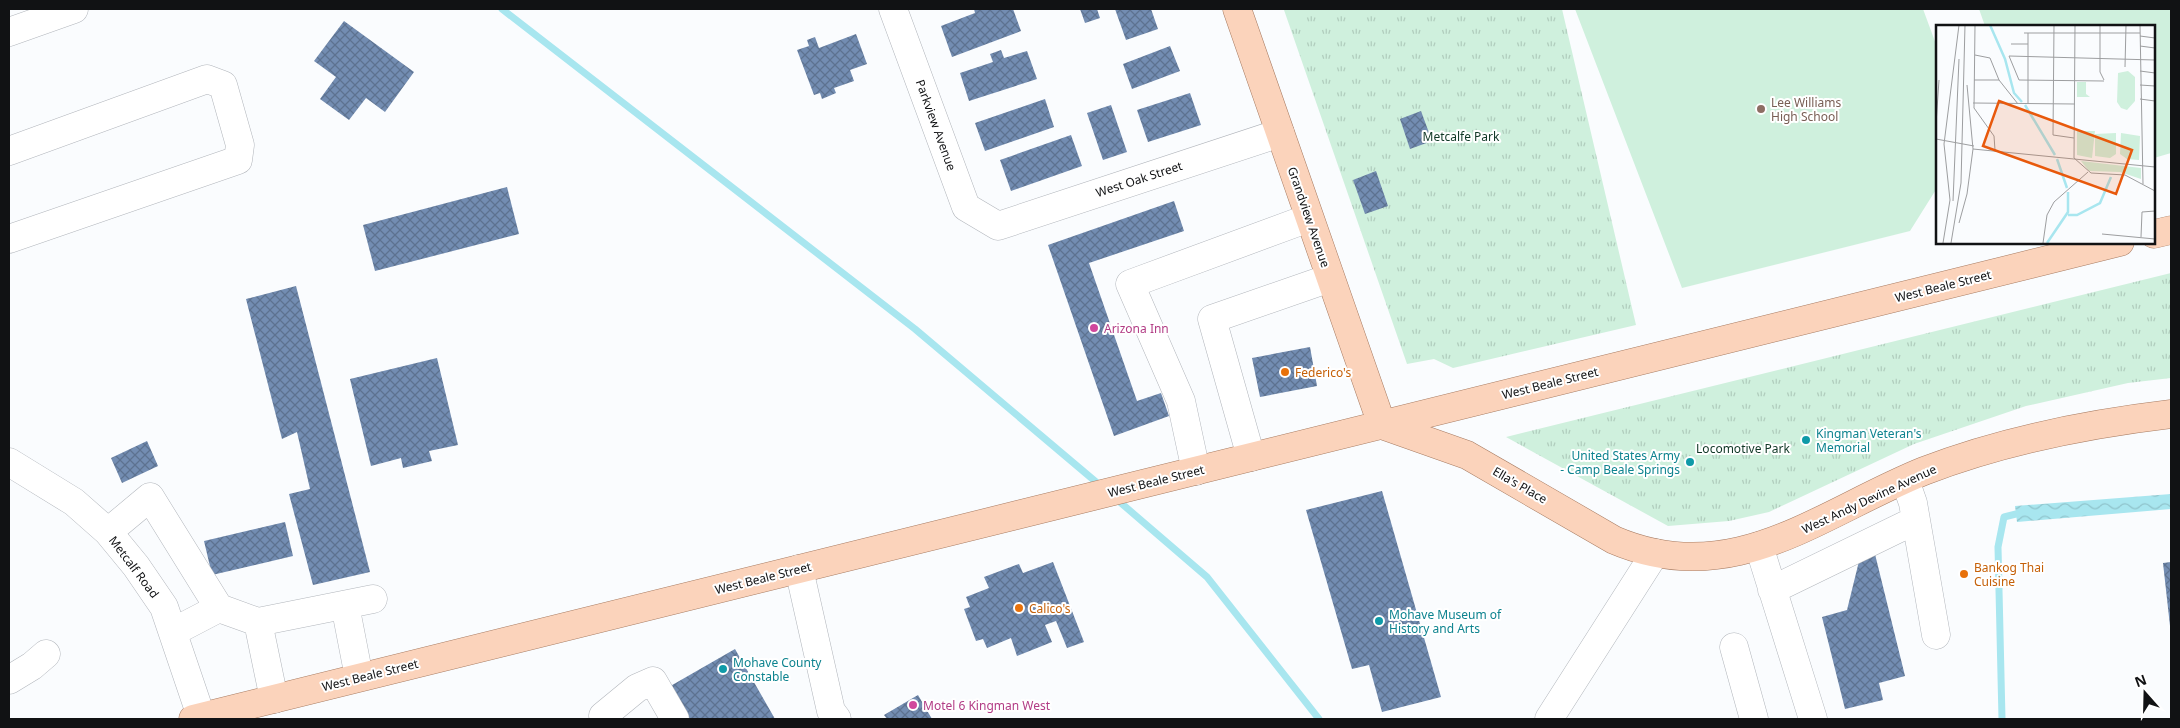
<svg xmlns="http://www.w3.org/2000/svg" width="2180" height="728" font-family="'Noto Sans',sans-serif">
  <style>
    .grass { fill: #cff0dd }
    .park { fill: url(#park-tufts) }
    .water { fill: url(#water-waves) }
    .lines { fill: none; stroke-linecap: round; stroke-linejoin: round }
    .stream { stroke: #a8e6ef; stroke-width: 7 }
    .building { fill: url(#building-cross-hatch) }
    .minor-casing { stroke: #b2b6bc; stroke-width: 29 }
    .major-casing { stroke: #a77c63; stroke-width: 29 }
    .minor { stroke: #fff; stroke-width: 28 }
    .major { stroke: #fbd3bb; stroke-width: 28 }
    .education-dot { fill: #8d6e63; stroke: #fff; stroke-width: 2 }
    .hotel-dot { fill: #d1479c; stroke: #fff; stroke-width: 2 }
    .food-dot { fill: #e8710a; stroke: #fff; stroke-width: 2 }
    .culture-dot { fill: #0f9aa8; stroke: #fff; stroke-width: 2 }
    .labels { text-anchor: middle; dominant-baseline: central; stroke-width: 4; stroke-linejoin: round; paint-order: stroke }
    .education-label { font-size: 12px; fill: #785e54; stroke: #fff; text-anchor: start }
    .street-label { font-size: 12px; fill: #111214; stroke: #fff }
    .park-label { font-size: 12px; fill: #0f3725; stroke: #fff }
    .hotel-label { font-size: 12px; fill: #b23c85; stroke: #fff; text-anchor: start }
    .food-label { font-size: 12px; fill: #c56008; stroke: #fff; text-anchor: start }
    .culture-label { font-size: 12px; fill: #0d838f; stroke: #fff; text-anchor: start }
    .inset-river { fill: none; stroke: #a8e6ef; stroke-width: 2.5 }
    .inset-road { fill: none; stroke: #9d9ea0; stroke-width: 1 }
    .view { fill: #e8590c; fill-opacity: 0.15; stroke: #e8590c; stroke-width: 2.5 }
    .inset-edge { fill: none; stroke: #111214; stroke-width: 2.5 }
  </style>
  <defs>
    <pattern id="park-tufts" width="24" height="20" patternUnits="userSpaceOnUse" patternTransform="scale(1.25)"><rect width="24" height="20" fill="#cff0dd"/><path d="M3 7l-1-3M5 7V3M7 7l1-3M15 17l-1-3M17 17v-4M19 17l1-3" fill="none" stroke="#b1cdbd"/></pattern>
    <pattern id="water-waves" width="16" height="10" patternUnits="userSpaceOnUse" patternTransform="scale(1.25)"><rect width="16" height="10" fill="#a8e6ef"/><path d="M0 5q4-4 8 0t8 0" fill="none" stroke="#90c4cc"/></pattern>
    <pattern id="building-cross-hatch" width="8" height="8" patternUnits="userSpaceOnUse" patternTransform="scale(1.25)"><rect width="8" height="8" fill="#738db2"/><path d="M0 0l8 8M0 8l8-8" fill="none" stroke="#5d7290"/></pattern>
  </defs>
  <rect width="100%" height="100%" fill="#fafcfe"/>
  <!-- grass -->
  <path class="grass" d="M 1575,9 L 1923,9 L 1937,47 L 1937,188 L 1910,231 L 1682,288 Z
    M 1979,9 L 2171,9 L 2171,153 L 2154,158 L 2154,26 L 1985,26 Z"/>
  <!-- park -->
  <path class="park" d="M 1288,9 L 1562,9 L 1636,325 L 1453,368 L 1434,359 L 1407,364 L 1284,10 Z
    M 2171,273 L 2171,378 L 2128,383 L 2026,406 L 1914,444 L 1769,512 L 1729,521 L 1668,526 L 1506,437 Z"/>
  <!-- water -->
  <path class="water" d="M 2171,494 L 2171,509 L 2017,522 L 2015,506 Z"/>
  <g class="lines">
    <!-- stream -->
    <path class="stream" d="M 502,9 L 915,329 L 1102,487
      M 1114,497 L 1207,577 L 1319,719
      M 2002,719 L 1998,547 L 2004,517 L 2016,514"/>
  </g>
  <!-- building -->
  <path class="building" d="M 974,9 L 1013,9 L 1021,31 L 952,57 L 941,26 L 975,13 Z
    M 1080,9 L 1097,9 L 1100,18 L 1085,23 Z
    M 1115,9 L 1151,9 L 1158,29 L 1126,40 Z
    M 344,21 L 414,72 L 385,112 L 366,98 L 349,120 L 320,99 L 336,77 L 314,61 Z
    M 856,34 L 867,64 L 850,70 L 854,81 L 834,88 L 836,93 L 822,99 L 820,93 L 814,95 L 797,50 L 809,46 L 807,40 L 815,37 L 819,48 Z
    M 1170,46 L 1180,71 L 1132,89 L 1123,64 Z
    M 1001,50 L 1004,58 L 1027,51 L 1037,79 L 969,101 L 960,73 L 993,62 L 990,54 Z
    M 1190,93 L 1201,125 L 1148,142 L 1137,110 Z
    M 1045,99 L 1054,127 L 985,151 L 975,123 Z
    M 1111,105 L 1127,152 L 1103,160 L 1087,113 Z
    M 1421,111 L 1432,141 L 1410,149 L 1400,119 Z
    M 1071,135 L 1082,166 L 1011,191 L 1000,160 Z
    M 1376,171 L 1388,206 L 1365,214 L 1353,180 Z
    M 507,187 L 519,234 L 375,271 L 363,225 Z
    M 1174,201 L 1184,231 L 1089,263 L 1137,401 L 1161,393 L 1169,416 L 1114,436 L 1048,245 Z
    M 296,286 L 370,572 L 313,585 L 289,494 L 310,489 L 297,432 L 282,439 L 246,299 Z
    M 1310,347 L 1317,386 L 1260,397 L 1252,358 Z
    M 437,358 L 458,445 L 429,451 L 432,461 L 403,468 L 401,458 L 371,466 L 350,379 Z
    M 147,441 L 158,466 L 122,483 L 111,458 Z
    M 1382,491 L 1441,697 L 1382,712 L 1369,665 L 1352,669 L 1306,510 Z
    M 285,522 L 293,556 L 212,575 L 204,541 Z
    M 1874,550 L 1905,676 L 1879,683 L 1883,700 L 1845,709 L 1822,617 L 1847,610 L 1861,553 Z
    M 1053,562 L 1084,642 L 1067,648 L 1056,621 L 1045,625 L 1052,642 L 1017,656 L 1011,638 L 987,648 L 983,639 L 976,641 L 964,609 L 970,607 L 966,597 L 989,588 L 984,577 L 1019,564 L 1023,573 Z
    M 2171,562 L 2171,625 L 2170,626 L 2163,563 Z
    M 735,649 L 775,719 L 685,719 L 667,688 Z
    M 918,695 L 932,719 L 887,719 L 884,715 Z"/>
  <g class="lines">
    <defs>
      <path id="minor" d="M 893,9 L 966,207 L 998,226 L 1280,133
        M 9,32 L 74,9
        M 9,151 L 207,79 L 223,85 L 240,145 L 238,160 L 9,239
        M 1251,457 L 1212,319 L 1330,278
        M 9,462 L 74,502 L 108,532 L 136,566 L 164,607 L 202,719
        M 1196,471 L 1181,401 L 1130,284 L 1309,218
        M 1905,480 L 1913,503 L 1936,635
        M 108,532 L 150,497 L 219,608 L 173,632
        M 1759,546 L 1813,719
        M 799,569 L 831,711 L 837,719
        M 1772,590 L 1916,520
        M 345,605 L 359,677
        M 219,608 L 258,622 L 274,699
        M 258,622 L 373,599
        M 1734,647 L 1754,719
        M 9,680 L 32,666 L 46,654
        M 603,716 L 637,688 L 653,681 L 675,719
        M 1549,719 L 1655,553"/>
      <path id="major" d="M 1237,9 L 1382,425
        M 2154,234 L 2171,230
        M 1382,425 L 1467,455 L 1614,540 C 1733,591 1820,513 1924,471 C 2004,440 2087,424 2171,414
        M 193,719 L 2120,242"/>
    </defs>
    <!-- minor casing -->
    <use href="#minor" class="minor-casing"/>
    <!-- major casing -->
    <use href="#major" class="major-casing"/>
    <!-- minor -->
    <use href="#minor" class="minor"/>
    <!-- major -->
    <use href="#major" class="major"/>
  </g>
  <!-- markers -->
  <circle class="education-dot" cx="1761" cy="109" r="5"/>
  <g class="hotel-dot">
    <circle cx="1094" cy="328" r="5"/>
    <circle cx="913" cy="705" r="5"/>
  </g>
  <g class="food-dot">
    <circle cx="1285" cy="372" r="5"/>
    <circle cx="1964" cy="574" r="5"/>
    <circle cx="1019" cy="608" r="5"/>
  </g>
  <g class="culture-dot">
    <circle cx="1806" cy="440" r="5"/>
    <circle cx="1690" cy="462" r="5"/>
    <circle cx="1379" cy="621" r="5"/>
    <circle cx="723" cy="669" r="5"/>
  </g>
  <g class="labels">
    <!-- education labels -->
    <g class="education-label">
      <text x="1771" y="102">Lee Williams<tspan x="1771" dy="14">High School</tspan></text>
    </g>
    <!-- street labels -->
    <g class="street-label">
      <text transform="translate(936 125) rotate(70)">Parkview Avenue</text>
      <text transform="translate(1139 179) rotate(-18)">West Oak Street</text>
      <text transform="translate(1309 217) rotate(71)">Grandview Avenue</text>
      <text transform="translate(1943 286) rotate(-14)">West Beale Street</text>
      <text transform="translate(1550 383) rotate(-14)">West Beale Street</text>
      <text transform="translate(1156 481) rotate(-14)">West Beale Street</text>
      <text transform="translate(1520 485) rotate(30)">Ella's Place</text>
      <text transform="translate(1869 499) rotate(-25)">West Andy Devine Avenue</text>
      <text transform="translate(134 567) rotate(53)">Metcalf Road</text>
      <text transform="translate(763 578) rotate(-14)">West Beale Street</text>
      <text transform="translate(370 675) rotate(-14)">West Beale Street</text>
    </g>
    <!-- park labels -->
    <g class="park-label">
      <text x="1461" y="136">Metcalfe Park</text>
      <text x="1743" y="448">Locomotive Park</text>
    </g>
    <!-- hotel labels -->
    <g class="hotel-label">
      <text x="1104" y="328">Arizona Inn</text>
      <text x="923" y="705">Motel 6 Kingman West</text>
    </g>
    <!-- food labels -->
    <g class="food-label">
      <text x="1295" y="372">Federico's</text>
      <text x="1974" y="567">Bankog Thai<tspan x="1974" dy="14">Cuisine</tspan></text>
      <text x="1029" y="608">Calico's</text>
    </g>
    <!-- culture labels -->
    <g class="culture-label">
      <text x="1816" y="433">Kingman Veteran's<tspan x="1816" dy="14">Memorial</tspan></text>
      <text x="1680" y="455" text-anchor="end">United States Army<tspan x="1680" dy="14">- Camp Beale Springs</tspan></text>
      <text x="1389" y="614">Mohave Museum of<tspan x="1389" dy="14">History and Arts</tspan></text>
      <text x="733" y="662">Mohave County<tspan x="733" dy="14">Constable</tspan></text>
    </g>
  </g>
  <!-- overview -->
  <g transform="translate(1936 25)">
    <rect width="219" height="219" fill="#fafcfe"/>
    <path d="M 192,46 L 199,52 L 199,76 L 191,85 L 185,83 L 181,77 L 182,48 ZM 141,57 L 150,57 L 150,69 L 154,72 L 141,72 ZM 180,108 L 180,129 L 174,133 L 159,131 L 159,109 ZM 185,108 L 204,111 L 203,135 L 191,134 L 184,129 Z" fill="#cff0dd"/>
    <path d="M 141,106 L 159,106 L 156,133 L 141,130 ZM 145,136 L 205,143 L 205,154 L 184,147 L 153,146 Z" fill="#cff0dd"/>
    <path class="inset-river" d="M 54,0 L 69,34 L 78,68 L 86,77M 89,80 L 119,130M 121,134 L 131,163M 132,190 L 141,190 L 164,178 L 175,152M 111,218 L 132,187 L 132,167"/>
    <path class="inset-road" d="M 39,0 L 38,83 L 58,111 L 59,125M 118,0 L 117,110 L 138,113M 164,0 L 164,47 L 168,55M 204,0 L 207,159M 88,8 L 204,8M 204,11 L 219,13M 75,19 L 92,19M 204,21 L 219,23M 39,30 L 54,33 L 63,55 L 82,79M 189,42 L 190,0M 204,46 L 219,48M 38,55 L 63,55M 168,56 L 83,55 L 73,31 L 219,35M 204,60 L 219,61M 204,74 L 219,76M 37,78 L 139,79M 92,79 L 92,8M 0,99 L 3,55M 0,114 L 38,121M 37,124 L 219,142M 138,133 L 139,0M 138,133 L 155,148 L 189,150 L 219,166M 17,176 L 23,34M 23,198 L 31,169 L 37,124 L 31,60M 166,209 L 219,214M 205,212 L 206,187 L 219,186M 7,218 L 14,175 L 8,119 L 23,0M 15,218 L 25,158 L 29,0M 107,218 L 111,190 L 118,177 L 152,147"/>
    <path class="view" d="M 63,76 L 196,125 L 180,169 L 47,121 Z"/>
    <rect width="219" height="219" class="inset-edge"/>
  </g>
  <!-- border -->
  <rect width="2180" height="728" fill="none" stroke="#111214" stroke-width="20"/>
  <!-- north arrow -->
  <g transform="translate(2145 693) rotate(340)" stroke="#ffffff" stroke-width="4" paint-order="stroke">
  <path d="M0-4L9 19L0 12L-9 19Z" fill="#111214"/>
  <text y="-8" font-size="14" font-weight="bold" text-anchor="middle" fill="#111214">N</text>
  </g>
</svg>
